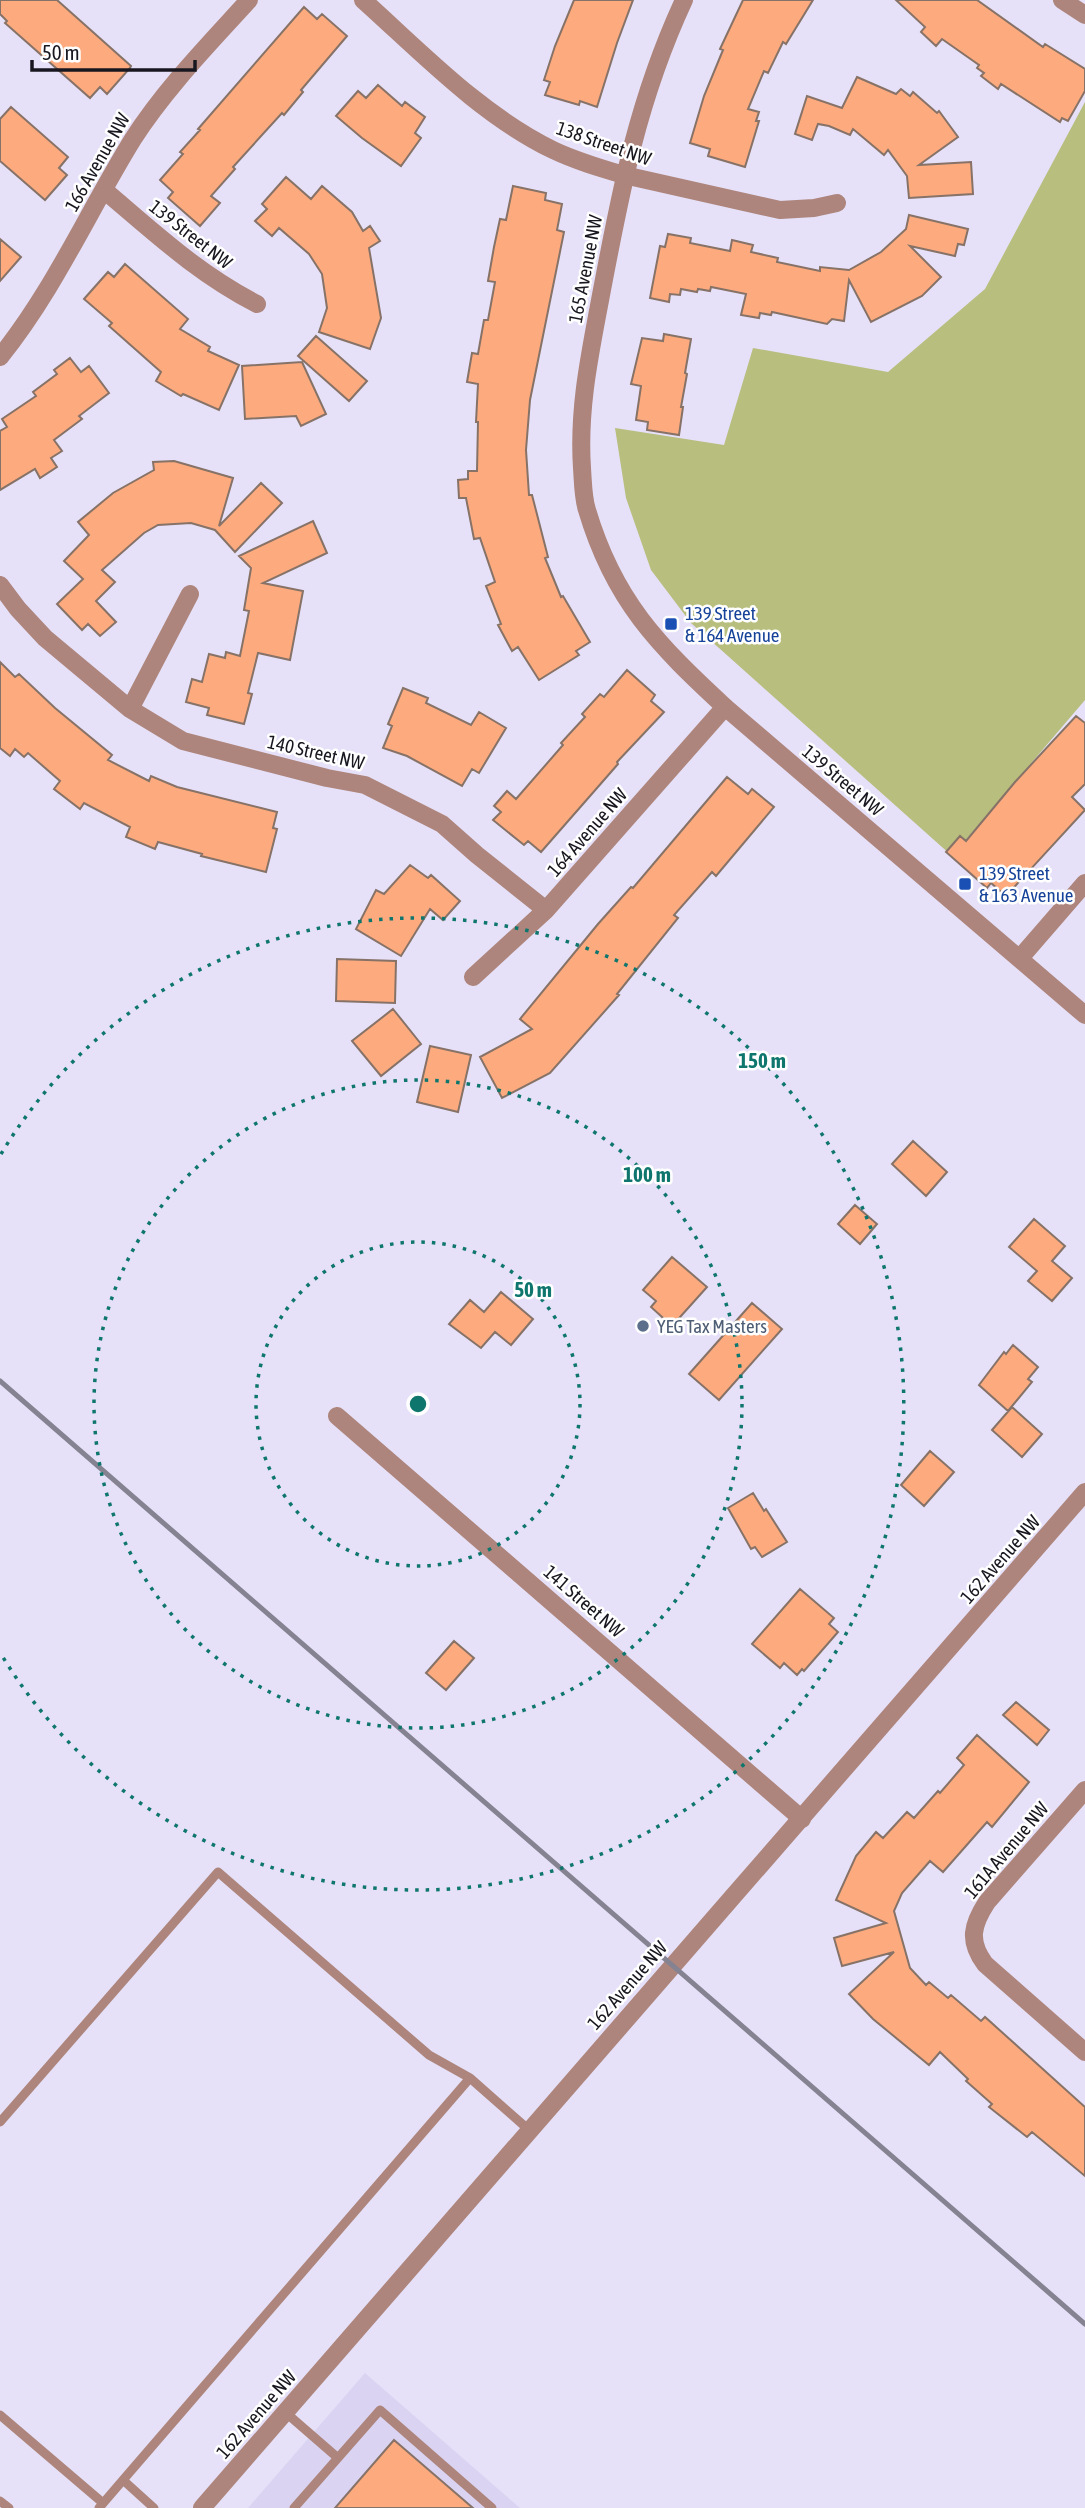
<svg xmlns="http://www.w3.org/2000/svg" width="1085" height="2508" font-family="'Asap Condensed',sans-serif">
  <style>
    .built { fill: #dad4f2 }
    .green { fill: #b8be7e }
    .building { fill: #fdab7e; stroke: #877267; stroke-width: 2 }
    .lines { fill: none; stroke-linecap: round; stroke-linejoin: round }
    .service { stroke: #ad857c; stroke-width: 9 }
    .minor { stroke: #ad857c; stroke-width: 18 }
    .tertiary { stroke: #ad857c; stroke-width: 18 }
    .rail { stroke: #858292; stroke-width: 5 }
    .ring { fill: none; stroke: #0f766e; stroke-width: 3.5; stroke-dasharray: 3.5 7 }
    .transit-dot { fill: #1a4fb4; stroke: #fff; stroke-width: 2.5 }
    .service-dot { fill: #5c6f8a; stroke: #fff; stroke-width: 2.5 }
    .labels { text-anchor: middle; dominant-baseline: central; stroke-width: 5; stroke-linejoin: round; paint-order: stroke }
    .street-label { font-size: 19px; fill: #18171f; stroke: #fff }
    .transit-label { font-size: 19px; fill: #164399; stroke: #fff; text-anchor: start }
    .service-label { font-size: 19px; fill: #4e5e75; stroke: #fff; text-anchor: start }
    .centre { fill: #0f766e; stroke: #fff; stroke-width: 3.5 }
    .ring-label { font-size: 21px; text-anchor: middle; font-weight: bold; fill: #0f766e; stroke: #fff; stroke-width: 5; stroke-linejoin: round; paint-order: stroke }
  </style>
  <rect width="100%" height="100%" fill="#e6e1f8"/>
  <!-- built -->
  <path class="built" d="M 365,2373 L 520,2508 L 248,2508 Z"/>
  <!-- green -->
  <path class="green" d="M 1085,102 L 1085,700 L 952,856 L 691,623 L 651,570 L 626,498 L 615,428 L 724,445 L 753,348 L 888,372 L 985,289 Z"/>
  <!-- building -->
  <path class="building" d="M 0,0 L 57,0 L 131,66 L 130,68 L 107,94 L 100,87 L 90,98 L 5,23 L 7,21 L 0,14 Z
    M 574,0 L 633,0 L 617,43 L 597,107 L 580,101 L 579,105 L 545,95 L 550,82 L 544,80 L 555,46 Z
    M 743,0 L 813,0 L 786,44 L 783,42 L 768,73 L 764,71 L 748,109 L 759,112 L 756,121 L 759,121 L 745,167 L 708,156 L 710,149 L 690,143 L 704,96 L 723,50 L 720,49 Z
    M 896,0 L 977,0 L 1043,47 L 1045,44 L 1085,69 L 1085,91 L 1068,121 L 1062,118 L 1060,122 L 1001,84 L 998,89 L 981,76 L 984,73 L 977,68 L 979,65 L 942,39 L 936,46 L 921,32 L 925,27 Z
    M 304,7 L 317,19 L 322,14 L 347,36 L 301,90 L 303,92 L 284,115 L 282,113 L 233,167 L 235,169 L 211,196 L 220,203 L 200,226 L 168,198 L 173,192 L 160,180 L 183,154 L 180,152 L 200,130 L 198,129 Z
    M 857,77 L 896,94 L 901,89 L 910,96 L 913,92 L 937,113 L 939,111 L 958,137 L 919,165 L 971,162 L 973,194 L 909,198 L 907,176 L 888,150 L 884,155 L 853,129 L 850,135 L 829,126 L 818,124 L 812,140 L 795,134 L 807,96 L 842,108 Z
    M 378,85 L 402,106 L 405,102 L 425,117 L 415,133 L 421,138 L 401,166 L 362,138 L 336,116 L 358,91 L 366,98 Z
    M 11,107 L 68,157 L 59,168 L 67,175 L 45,200 L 0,161 L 0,119 Z
    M 286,177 L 311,199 L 322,186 L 352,212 L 363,231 L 370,226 L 380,241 L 369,248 L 381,318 L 370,349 L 319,332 L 327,308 L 322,274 L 309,254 L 279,228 L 272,236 L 255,221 L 267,209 L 262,204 Z
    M 513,186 L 546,193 L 545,200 L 562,204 L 557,230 L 564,232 L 530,400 L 526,450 L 529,495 L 532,495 L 548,557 L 545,558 L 561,597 L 563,596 L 590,642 L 576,651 L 579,655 L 539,680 L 518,647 L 512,651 L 498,625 L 501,624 L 486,586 L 495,582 L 480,538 L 474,539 L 466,498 L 459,498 L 458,480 L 468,479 L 468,471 L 477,471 L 478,422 L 476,422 L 478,384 L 467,382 L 472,353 L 478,354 L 484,320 L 488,320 L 495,282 L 488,281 L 494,247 L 500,219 L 506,220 Z
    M 909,215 L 968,229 L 964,245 L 958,244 L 955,256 L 910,246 L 941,277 L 922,296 L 871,322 L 849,280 L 844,321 L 832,319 L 827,324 L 772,312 L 771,315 L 760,313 L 759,318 L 741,315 L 746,294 L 711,287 L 710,291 L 698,289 L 697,292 L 681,289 L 680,295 L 670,294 L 669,302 L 650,298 L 660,246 L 665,247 L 668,234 L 691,238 L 690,243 L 730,251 L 732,240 L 753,245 L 751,252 L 778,258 L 777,262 L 820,271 L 820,267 L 849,270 L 881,252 L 906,229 Z
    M 0,239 L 21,257 L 0,281 Z
    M 125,264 L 188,319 L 180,329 L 210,347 L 208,351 L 239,365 L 219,410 L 183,394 L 181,396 L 156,381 L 161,372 L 109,326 L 112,323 L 84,299 L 108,272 L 114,277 Z
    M 664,334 L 691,339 L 685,373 L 687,374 L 681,407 L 683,407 L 679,435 L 647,430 L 648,422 L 636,420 L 641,386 L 631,384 L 642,338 L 663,341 Z
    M 316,336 L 367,381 L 349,401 L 298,356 Z
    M 70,358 L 81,372 L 89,366 L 109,393 L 79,416 L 82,419 L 54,440 L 62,451 L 51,458 L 57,467 L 40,478 L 35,469 L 0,490 L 0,431 L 7,427 L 2,419 L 36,396 L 33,392 L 57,374 L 54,370 Z
    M 302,362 L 326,414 L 301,426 L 296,416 L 245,419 L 242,366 Z
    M 174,461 L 233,478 L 219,526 L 261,483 L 282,503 L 235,552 L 215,530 L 191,523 L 158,525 L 144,533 L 102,570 L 115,582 L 96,601 L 116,622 L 100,636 L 88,624 L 82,630 L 57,604 L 83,579 L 64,561 L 89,535 L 78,522 L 113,493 L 154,470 L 153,462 Z
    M 313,521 L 327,553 L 263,583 L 303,591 L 290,660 L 258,653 L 248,693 L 252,694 L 244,724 L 207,715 L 209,708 L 186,702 L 192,679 L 202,682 L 209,654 L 225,658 L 226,652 L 240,656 L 249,611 L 244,610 L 251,568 L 239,556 Z
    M 0,662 L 15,677 L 19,674 L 55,708 L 112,755 L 108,760 L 149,781 L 151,776 L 177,787 L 277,812 L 273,828 L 277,829 L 266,872 L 201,856 L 202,854 L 158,842 L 155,849 L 126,837 L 130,827 L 84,803 L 80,809 L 54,789 L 60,781 L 28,753 L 24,757 L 15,749 L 10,756 L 0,748 Z
    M 627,670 L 655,695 L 651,701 L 664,712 L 617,762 L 618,764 L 541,852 L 528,841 L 524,845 L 493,820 L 501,812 L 494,806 L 507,791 L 516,799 L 563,745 L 561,743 L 585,717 L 582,714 L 600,694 L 604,697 Z
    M 403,688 L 428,698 L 426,703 L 471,725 L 479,712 L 506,728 L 479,773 L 472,769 L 462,786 L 407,756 L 383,748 L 392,726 L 388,724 Z
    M 1076,716 L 1085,723 L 1085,784 L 1072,797 L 1085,810 L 1006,896 L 991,883 L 987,888 L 946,852 L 960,836 L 966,841 L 1015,782 Z
    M 727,777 L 748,794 L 752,789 L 774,807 L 716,876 L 712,872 L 674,915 L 678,918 L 617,994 L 619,995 L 550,1073 L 502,1098 L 480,1057 L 532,1029 L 520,1019 L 598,924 L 631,887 L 633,888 Z
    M 410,865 L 428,878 L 431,875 L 460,901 L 443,920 L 430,909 L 401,956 L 356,929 L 376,890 L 384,894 Z
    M 337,959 L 396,961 L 395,1003 L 336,1001 Z
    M 393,1009 L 421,1044 L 381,1076 L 352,1041 Z
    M 430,1046 L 471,1055 L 458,1112 L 417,1102 Z
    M 913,1141 L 947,1172 L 926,1196 L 892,1164 Z
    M 855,1205 L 877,1224 L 860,1244 L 838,1224 Z
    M 1034,1219 L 1065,1246 L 1052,1261 L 1072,1278 L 1052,1301 L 1028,1281 L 1037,1271 L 1009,1247 Z
    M 672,1257 L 707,1287 L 672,1326 L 651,1307 L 656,1301 L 643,1290 Z
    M 501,1292 L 533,1319 L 511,1345 L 495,1332 L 481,1348 L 449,1324 L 470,1300 L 484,1312 Z
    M 752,1303 L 782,1329 L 719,1400 L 689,1374 Z
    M 1013,1345 L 1038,1367 L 1028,1379 L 1032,1382 L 1008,1411 L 979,1385 L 1004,1352 L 1006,1354 Z
    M 1012,1407 L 1042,1434 L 1022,1457 L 992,1430 Z
    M 930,1451 L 954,1472 L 924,1506 L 901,1485 Z
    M 753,1493 L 764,1511 L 766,1509 L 787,1542 L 762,1557 L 755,1547 L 751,1549 L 728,1508 Z
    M 800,1589 L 834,1618 L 829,1624 L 838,1632 L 804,1671 L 802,1669 L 797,1675 L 784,1663 L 780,1668 L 752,1644 Z
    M 454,1641 L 474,1658 L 446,1690 L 426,1673 Z
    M 1016,1702 L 1049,1730 L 1037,1745 L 1003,1715 Z
    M 977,1735 L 1029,1782 L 992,1827 L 987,1822 L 943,1872 L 930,1861 L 902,1893 L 894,1911 L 910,1968 L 926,1985 L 929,1982 L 948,1998 L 951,1995 L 981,2021 L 985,2017 L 1085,2107 L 1085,2176 L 1032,2132 L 1027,2137 L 989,2107 L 992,2104 L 966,2081 L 968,2079 L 940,2052 L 929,2065 L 873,2019 L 849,1994 L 894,1952 L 842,1966 L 834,1938 L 886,1923 L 836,1900 L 856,1856 L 876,1832 L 883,1838 L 907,1812 L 914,1818 L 938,1791 L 940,1793 L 964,1765 L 957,1758 Z
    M 394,2440 L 473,2508 L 335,2508 Z"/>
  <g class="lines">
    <!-- service -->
    <path class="service" d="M 0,2122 L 218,1872 L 429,2055 L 470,2078
      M 285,2412 L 338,2458
      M 0,2415 L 103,2503
      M 0,2501 L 9,2508
      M 99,2508 L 123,2480
      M 154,2508 L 123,2480 L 470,2078 L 529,2130
      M 294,2508 L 380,2410 L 492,2508"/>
    <!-- minor -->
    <path class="minor" d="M 1062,0 L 1085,15
      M 624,175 L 780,210 L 814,208 L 837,203
      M 104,190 C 155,233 197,273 257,304
      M 0,357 C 54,290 88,212 133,139 C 165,89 209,44 249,0
      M 0,585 L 18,609 L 45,638 L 130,709 L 183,741 L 327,778 L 365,785 L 442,824 L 477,855 L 546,910
      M 130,709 L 190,594
      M 1020,958 L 1085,883
      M 473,977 L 546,910 L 725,707
      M 337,1416 L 802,1819
      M 1085,1790 L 987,1902 C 972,1925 968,1941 985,1964 L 1085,2052"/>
    <!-- tertiary -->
    <path class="tertiary" d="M 363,0 C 422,53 481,115 553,150 C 576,161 600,168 624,175
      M 684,0 C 638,99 621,189 601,295 C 590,354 578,408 582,468 C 583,482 583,498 587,510 C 614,601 658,645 725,707 L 1085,1015
      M 202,2508 C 495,2168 791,1831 1085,1492"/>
    <!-- rail -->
    <path class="rail" d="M 0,1381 L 1085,2324"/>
  </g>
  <!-- distance rings -->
  <g class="ring">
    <circle cx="418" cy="1404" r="162"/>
    <circle cx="418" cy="1404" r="324"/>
    <path d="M1 1154A486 486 0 1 1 1 1654"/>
  </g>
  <!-- markers -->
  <g class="transit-dot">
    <rect x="664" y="617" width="14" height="14" rx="3.5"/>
    <rect x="958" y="877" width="14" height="14" rx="3.5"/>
  </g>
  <circle class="service-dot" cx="643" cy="1326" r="7"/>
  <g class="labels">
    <!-- street labels -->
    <g class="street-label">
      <text transform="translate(604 143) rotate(19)">138 Street NW</text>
      <text transform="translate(97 162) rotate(-60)">166 Avenue NW</text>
      <text transform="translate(191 234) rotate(38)">139 Street NW</text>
      <text transform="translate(585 269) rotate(-79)">165 Avenue NW</text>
      <text transform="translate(316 752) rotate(13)">140 Street NW</text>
      <text transform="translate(843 780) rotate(40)">139 Street NW</text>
      <text transform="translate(587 832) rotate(-49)">164 Avenue NW</text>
      <text transform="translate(1000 1559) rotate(-49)">162 Avenue NW</text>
      <text transform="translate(584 1601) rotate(41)">141 Street NW</text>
      <text transform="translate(1006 1850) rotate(-50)">161A Avenue NW</text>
      <text transform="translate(627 1985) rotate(-49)">162 Avenue NW</text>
      <text transform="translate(256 2414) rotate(-49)">162 Avenue NW</text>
    </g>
    <!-- transit labels -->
    <g class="transit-label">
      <text x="685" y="613">139 Street<tspan x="685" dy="22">&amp; 164 Avenue</tspan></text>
      <text x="979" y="873">139 Street<tspan x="979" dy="22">&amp; 163 Avenue</tspan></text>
    </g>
    <!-- service labels -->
    <g class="service-label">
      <text x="657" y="1326">YEG Tax Masters</text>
    </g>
  </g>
  <circle cx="418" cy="1404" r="10" class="centre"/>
  <g class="ring-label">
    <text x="762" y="1068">150 m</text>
    <text x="647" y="1182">100 m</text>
    <text x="533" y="1297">50 m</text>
  </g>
  <!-- scale -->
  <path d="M32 60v10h163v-10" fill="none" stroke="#18171f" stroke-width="3.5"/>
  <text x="42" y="60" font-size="21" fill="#18171f" stroke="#ffffff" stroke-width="5" paint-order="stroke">50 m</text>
</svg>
